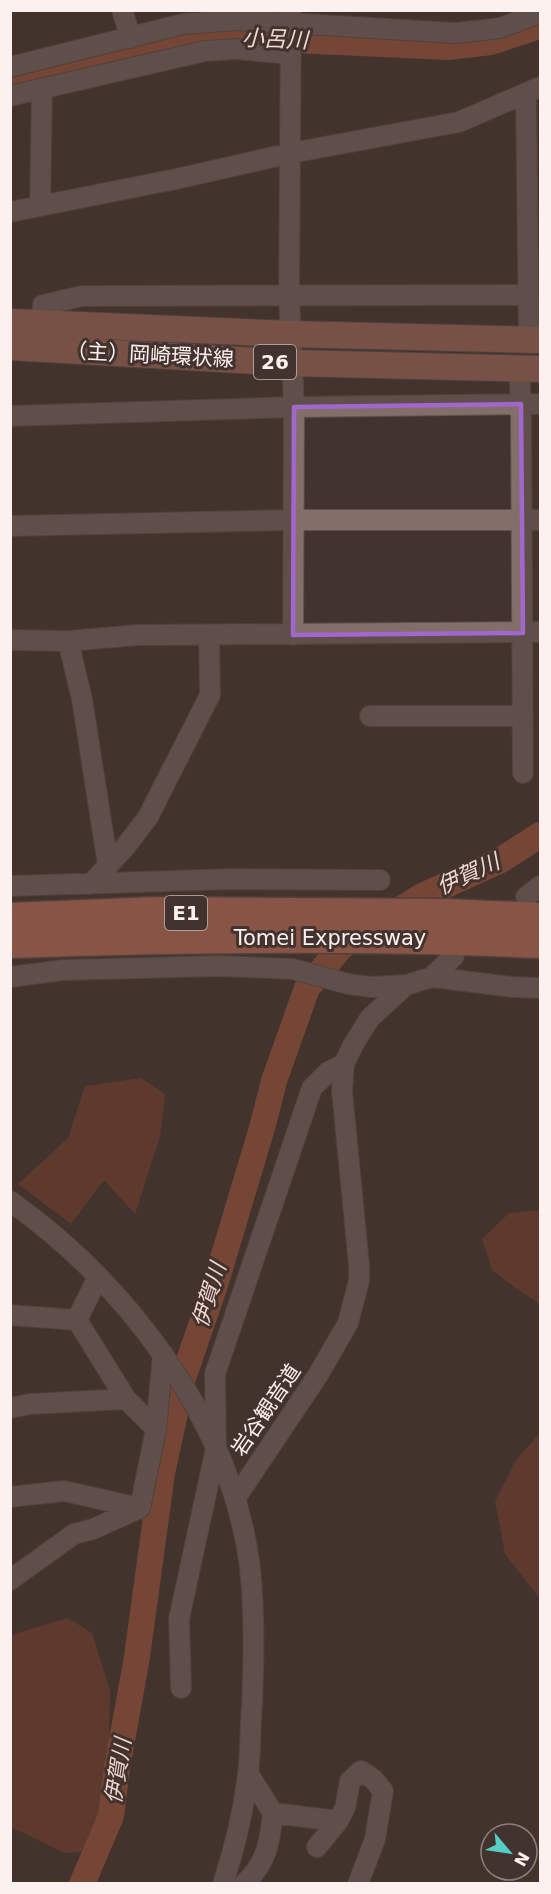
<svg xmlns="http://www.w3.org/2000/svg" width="551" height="1894" font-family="'DejaVu Sans','Noto Sans JP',sans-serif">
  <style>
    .green { fill: #7c4130 }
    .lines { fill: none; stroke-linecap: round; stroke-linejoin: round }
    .river { stroke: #b15b42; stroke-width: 26 }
    .minor-casing { stroke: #60524e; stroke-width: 22 }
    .major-casing { stroke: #60524e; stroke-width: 28 }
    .highway-casing { stroke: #60524e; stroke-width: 33 }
    .minor { stroke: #826f6a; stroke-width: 20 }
    .major { stroke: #b77765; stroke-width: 26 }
    .highway { stroke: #da7d62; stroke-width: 30 }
    .marked { fill: none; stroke: #a267cd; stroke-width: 4.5; stroke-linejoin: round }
    .labels { text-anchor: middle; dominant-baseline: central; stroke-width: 6; stroke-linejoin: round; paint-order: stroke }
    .shield { fill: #43332e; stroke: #c4b8b4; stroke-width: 1.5 }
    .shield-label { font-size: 20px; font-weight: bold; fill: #fcf1ee }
    .street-label { font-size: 21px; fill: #fcf1ee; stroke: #43332e }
    .water-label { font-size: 22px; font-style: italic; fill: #f1d8d0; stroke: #43332e }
  </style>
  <rect width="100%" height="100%" fill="#43332e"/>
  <!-- green -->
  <path class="green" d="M 141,1078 L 165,1094 L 160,1137 L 135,1214 L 104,1180 L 71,1224 L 18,1184 L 68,1138 L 85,1086 Z
    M 540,1210 L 540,1304 L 517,1289 L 492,1270 L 482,1239 L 509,1213 Z
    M 540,1433 L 540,1599 L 505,1554 L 495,1501 L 517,1459 Z
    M 68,1618 L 92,1633 L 110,1690 L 108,1782 L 95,1851 L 64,1853 L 11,1827 L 10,1637 L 17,1633 Z"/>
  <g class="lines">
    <!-- river -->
    <path class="river" d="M 10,79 L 189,42 L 229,37 L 448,47 L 491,42 L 540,26
      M 82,1884 L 111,1816 L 117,1768 L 137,1657 L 162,1473 L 182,1381 L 215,1285 L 262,1128 L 274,1081 L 307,988 L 341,947 L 422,896 L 499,861 L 540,835"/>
    <defs>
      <path id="minor" d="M 122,10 L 131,38
        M 291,10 L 289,296 L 294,407 L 293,635
        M 10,67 L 183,24 L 237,20 L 456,33 L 500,28 L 540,13
        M 526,94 L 529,340
        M 10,96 L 205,51 L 236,49 L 290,54
        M 40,206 L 42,89
        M 10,212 L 176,179 L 291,153 L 459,122 L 540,87
        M 41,324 L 43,305 L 82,296 L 528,295
        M 519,367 L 521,404 L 523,773
        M 10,416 L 294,407 L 540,404
        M 10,526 L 293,520 L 540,520
        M 10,640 L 68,641 L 139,635 L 540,632
        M 68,641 L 82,699 L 108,865
        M 370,716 L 523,716
        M 91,884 L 126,846 L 148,817 L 210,695 L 209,635
        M 10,886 L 234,879 L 380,880
        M 526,897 L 540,886
        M 10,977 L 64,970 L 220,966 L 293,969 L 348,984 L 371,987 L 406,985 L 432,977 L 512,987 L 540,988
        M 432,977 L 454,956
        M 10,1201 C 128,1285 232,1422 250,1568 C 255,1614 254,1659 252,1705 C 250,1727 251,1750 248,1773 C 244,1808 234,1850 223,1884
        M 10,1315 L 77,1320
        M 77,1320 L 126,1399 L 156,1429
        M 77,1320 L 98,1277
        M 10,1408 L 30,1404 L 126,1399
        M 10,1497 L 64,1491 L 140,1508
        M 235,1499 L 318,1375 L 348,1323 L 359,1281 L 359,1265 L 342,1091 L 344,1064 L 353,1045 L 370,1018 L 406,985
        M 10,1580 L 74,1534 L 93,1529 L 140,1508 L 156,1429 L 163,1354
        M 181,1688 L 179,1619 L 216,1448 L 215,1374 L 312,1088 L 328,1072 L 344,1064
        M 248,1773 L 273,1813 L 338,1821 L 345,1808 L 350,1781 L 361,1771 L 373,1779 L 383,1791 L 375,1839 L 358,1884
        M 317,1847 L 338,1821
        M 244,1884 C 267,1863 270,1841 273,1813"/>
      <path id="major" d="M 10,322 L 290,334 L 540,340
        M 10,347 L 291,363 L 540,369"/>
      <path id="highway" d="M 10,918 L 157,912 L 446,914 L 540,918
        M 10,943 C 187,937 364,935 540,943"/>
    </defs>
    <!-- minor casing -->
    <use href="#minor" class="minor-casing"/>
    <!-- major casing -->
    <use href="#major" class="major-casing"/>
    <!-- highway casing -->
    <use href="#highway" class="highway-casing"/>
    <!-- minor -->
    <use href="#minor" class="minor"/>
    <!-- major -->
    <use href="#major" class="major"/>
    <!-- highway -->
    <use href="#highway" class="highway"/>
  </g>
  <!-- marked area -->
  <path d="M0 0H551V1894H0ZM 521,404 L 523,633 L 293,635 L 294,407 Z" fill="#43332e" fill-opacity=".55" fill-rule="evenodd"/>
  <path class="marked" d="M 521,404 L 523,633 L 293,635 L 294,407 Z"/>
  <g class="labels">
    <!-- shield labels -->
    <g class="shield">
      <rect x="254" y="345" width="42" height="34" rx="4.5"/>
      <rect x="165" y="896" width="42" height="34" rx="4.5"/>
    </g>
    <g class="shield-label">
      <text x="275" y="362">26</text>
      <text x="186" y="913">E1</text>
    </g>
    <!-- street labels -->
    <g class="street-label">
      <text transform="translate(150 355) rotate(3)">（主）岡崎環状線</text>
      <text x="330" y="938">Tomei Expressway</text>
      <text transform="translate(266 1410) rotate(-56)">岩谷観音道</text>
    </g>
    <!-- water labels -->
    <g class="water-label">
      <text transform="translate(275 39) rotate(2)">小呂川</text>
      <text transform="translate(468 874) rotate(-25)">伊賀川</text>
      <text transform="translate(209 1295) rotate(-73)">伊賀川</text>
      <text transform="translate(118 1771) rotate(-81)">伊賀川</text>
    </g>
  </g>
  <!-- border -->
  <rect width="551" height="1894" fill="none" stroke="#fcf1ee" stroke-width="24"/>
  <!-- north arrow -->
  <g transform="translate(509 1852) rotate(119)"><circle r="28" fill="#43332e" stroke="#8d7f7b" stroke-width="1.5"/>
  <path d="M0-4.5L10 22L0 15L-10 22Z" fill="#56cec3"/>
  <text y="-9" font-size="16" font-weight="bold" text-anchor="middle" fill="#fcf1ee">N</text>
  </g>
</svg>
